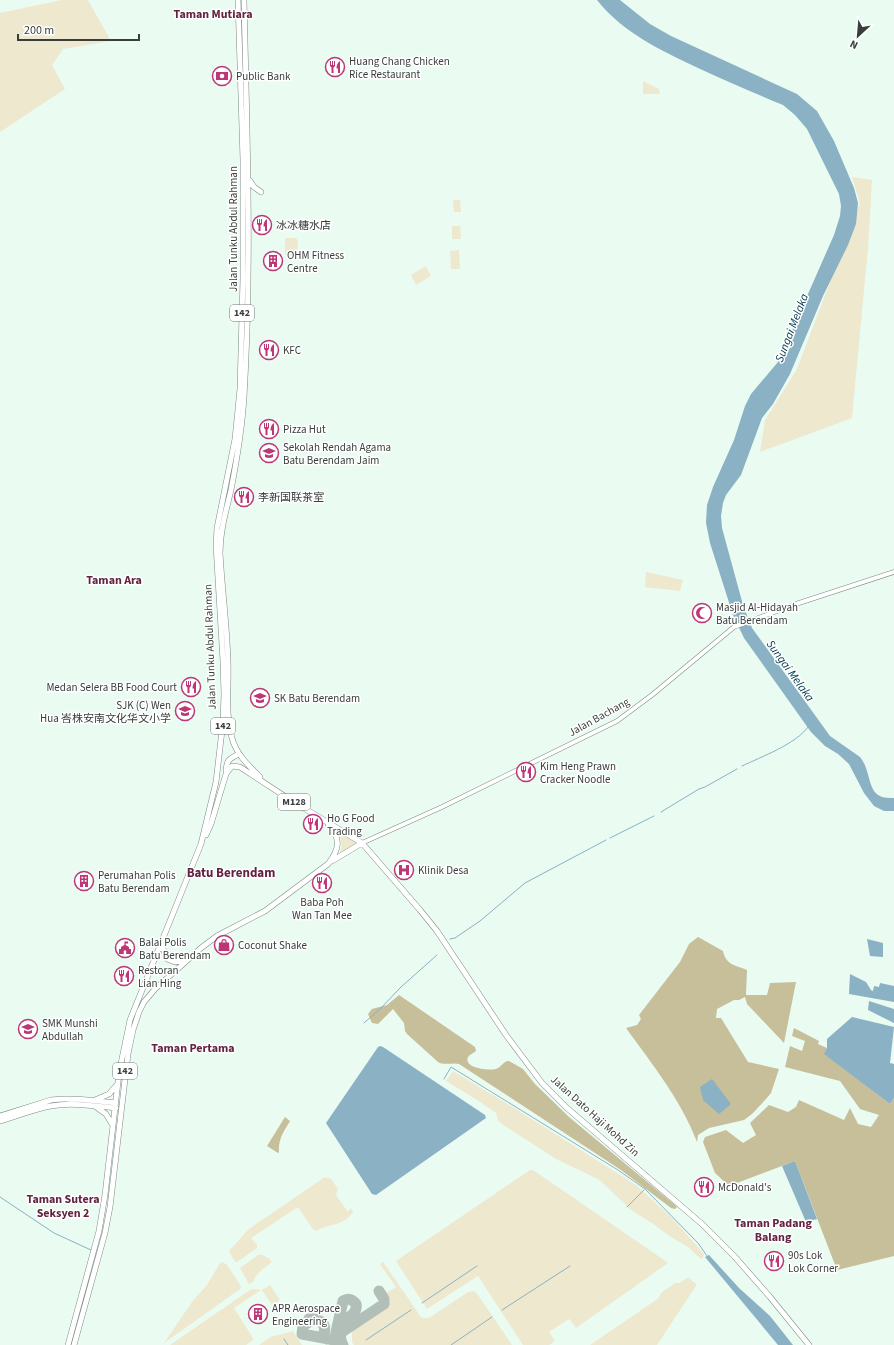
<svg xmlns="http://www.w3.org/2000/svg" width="894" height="1345" font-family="'Source Sans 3','Noto Sans SC',sans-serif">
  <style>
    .green { fill: #eee8cf }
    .forest { fill: #c7be9a }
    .water { fill: #8ab1c4 }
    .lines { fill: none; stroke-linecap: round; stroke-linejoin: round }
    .stream { stroke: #8ab1c4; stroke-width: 1 }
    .taxiway { stroke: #b2bfb8; stroke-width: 11 }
    .minor-casing { stroke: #7c8b83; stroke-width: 5 }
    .major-casing { stroke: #7c8b83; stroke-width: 6 }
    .minor { stroke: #fff; stroke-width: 4 }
    .major { stroke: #fff; stroke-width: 5 }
    .labels { text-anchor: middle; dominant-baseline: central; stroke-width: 3; stroke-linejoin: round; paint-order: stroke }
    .shield { fill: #fff; stroke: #747876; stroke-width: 1 }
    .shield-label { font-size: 10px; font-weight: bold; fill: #383e3b }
    .poi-label { font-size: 11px; fill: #383e3b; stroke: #fff; text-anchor: start }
    .street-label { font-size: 11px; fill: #383e3b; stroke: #fff }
    .neighbourhood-label { font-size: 12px; font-weight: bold; fill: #642340; stroke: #fff }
    .water-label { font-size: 12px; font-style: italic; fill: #013a4f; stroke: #fff }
    .quarter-label { font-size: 13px; font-weight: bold; fill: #642340; stroke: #fff }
  </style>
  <rect width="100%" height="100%" fill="#eafbf2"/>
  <!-- green -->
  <path class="green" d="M 62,0 L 88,0 L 111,41 L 63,49 L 52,65 L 65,89 L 0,132 L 0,13 Z
    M 643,81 L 659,89 L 660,94 L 643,94 Z
    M 852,177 L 872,180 L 868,248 L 852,418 L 760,452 L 765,420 L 797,369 L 860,203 Z
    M 453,200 L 460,200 L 461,212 L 454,212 Z
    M 452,226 L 460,226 L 461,239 L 452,239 Z
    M 285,238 L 296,238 L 298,241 L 297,256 L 285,255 Z
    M 459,250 L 460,269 L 451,269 L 450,251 Z
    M 426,266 L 431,276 L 416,285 L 411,275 Z
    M 646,572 L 683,580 L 680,591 L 645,587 Z
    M 339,831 L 357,842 L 340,854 L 342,846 Z
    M 453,1071 L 511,1106 L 636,1185 L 673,1219 L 704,1254 L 703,1258 L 701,1259 L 688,1247 L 669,1236 L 655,1225 L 631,1210 L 606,1186 L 598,1179 L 556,1159 L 502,1124 L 498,1120 L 496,1113 L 479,1101 L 446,1081 Z
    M 530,1170 L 533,1170 L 667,1262 L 668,1263 L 576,1328 L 569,1319 L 549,1332 L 555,1341 L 549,1345 L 523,1345 L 478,1276 L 427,1309 L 396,1261 Z
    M 325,1177 L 331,1179 L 338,1189 L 336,1195 L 348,1212 L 350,1209 L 352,1209 L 353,1212 C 343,1227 329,1223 316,1231 L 312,1228 L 298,1207 L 251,1238 L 257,1245 L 257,1248 L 237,1262 L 235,1262 L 229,1251 L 247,1231 L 256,1224 Z
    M 258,1255 C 263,1254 269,1258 272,1262 C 264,1268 257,1272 253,1282 L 249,1284 L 240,1268 Z
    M 223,1262 L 227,1265 L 241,1286 L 240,1289 L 164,1343 L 192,1302 L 207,1285 L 220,1263 Z
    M 383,1262 L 421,1317 L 424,1318 L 429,1318 L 468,1292 L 474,1291 L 478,1295 L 512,1345 L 354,1345 L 352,1342 L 352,1329 L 388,1305 L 390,1301 L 386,1293 L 396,1287 L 380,1264 Z
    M 688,1277 L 696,1284 L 696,1286 L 657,1345 L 590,1345 L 659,1298 L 661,1293 L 675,1283 L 680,1283 Z
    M 270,1285 L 280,1300 L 272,1305 L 262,1290 Z
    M 252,1289 L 261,1290 L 234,1308 L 253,1338 L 253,1340 L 246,1345 L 170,1345 L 247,1292 Z
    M 293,1331 L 302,1345 L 259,1345 L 271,1337 Z"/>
  <!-- forest -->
  <path class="forest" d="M 698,937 L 723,951 C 726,965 735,965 747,970 L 746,995 L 767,995 L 770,983 L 796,982 L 784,1043 L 747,1004 L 745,997 L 739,1000 L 734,1000 L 717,1009 L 716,1018 L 721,1018 L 748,1062 L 779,1069 L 771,1093 L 766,1099 L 752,1114 L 744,1120 L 709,1128 L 698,1135 L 697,1142 C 681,1100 652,1064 626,1028 L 637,1025 L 641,1019 L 639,1015 L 680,962 L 689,944 Z
    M 399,995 L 475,1047 L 476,1051 C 474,1053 470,1054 468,1057 C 463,1068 489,1071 496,1069 C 502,1067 503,1061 509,1061 L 523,1069 L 535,1084 L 569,1117 L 675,1205 L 677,1207 L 675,1209 L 671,1208 L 621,1170 L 459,1064 C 452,1062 445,1066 438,1062 L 407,1034 L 405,1031 L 404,1023 L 393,1009 L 378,1024 L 372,1023 L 368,1014 L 372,1009 L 387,1005 Z
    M 794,1028 L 819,1041 L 818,1044 L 827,1048 L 825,1054 L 890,1104 L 894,1098 L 894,1256 L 837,1270 L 795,1161 L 729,1186 L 715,1173 L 703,1142 L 705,1137 L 726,1130 L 743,1143 L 756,1135 L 750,1123 L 769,1105 L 788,1112 L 796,1107 L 799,1100 L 844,1120 L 850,1108 L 858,1124 L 871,1127 L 879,1115 L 860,1109 L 840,1081 L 785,1067 L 790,1046 L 802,1051 L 805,1041 L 792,1036 Z
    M 285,1117 L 290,1121 C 284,1131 278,1139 279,1152 L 278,1153 L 267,1146 Z"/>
  <!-- water -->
  <path class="water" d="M 597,0 L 620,0 L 650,24 L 671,36 L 797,94 L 817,111 L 834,141 L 854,188 L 858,203 L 856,224 L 848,245 L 823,296 L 790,374 L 773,404 L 762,418 L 741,475 L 726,495 L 723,503 L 721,516 L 722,528 L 743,605 L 752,628 L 830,736 L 860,757 C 874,774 864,800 894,798 L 894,811 L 884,811 L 874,806 L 864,793 L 849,764 L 838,754 L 825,746 L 811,732 L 744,638 L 733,615 L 710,543 L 706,523 L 707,505 L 713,487 L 734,440 L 745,406 L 751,394 L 778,362 L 834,235 L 840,216 L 841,206 L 839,194 L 807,129 L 795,115 L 783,105 C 754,93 726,81 698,68 C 662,51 623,33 597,0 Z
    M 867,939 L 883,943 L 883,957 L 870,956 Z
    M 850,974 L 866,982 L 871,990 L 873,991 L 874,986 L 879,987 L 880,983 L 894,986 L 894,1002 L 849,994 Z
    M 869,1001 L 894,1009 L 894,1023 L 868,1010 Z
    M 852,1017 L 894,1027 L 890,1063 L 894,1064 L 894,1098 L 890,1104 L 824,1054 L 827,1048 L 827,1039 Z
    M 380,1046 L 383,1047 L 485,1115 L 486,1118 L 376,1195 L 372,1194 L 326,1123 L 378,1047 Z
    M 712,1079 L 731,1104 L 719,1114 L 703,1100 L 700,1087 Z
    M 795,1161 L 817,1219 L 806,1222 L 782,1166 Z
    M 709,1255 L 739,1288 L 770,1316 L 793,1345 L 778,1345 L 705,1257 Z"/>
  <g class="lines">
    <!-- stream -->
    <path class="stream" d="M 742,766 C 761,757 796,744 808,727
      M 661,812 L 699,789 L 705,787 L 737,769
      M 610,838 L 654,816
      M 450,939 L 455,938 L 480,921 L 525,883 L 606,840
      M 364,1023 L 380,1009 L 401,987 L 437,955
      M 444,1079 L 451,1067 L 618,1170 L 645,1189 L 698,1243 L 707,1256
      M 0,1197 L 54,1233 L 91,1250
      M 627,1207 L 644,1190
      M 422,1303 L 477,1266
      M 502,1310 L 570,1266
      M 284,1339 L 288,1345
      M 366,1340 L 411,1310
      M 451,1345 L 492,1317"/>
    <!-- taxiway -->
    <path class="taxiway" d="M 340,1323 C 347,1318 358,1314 356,1304 C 352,1299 348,1298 343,1301 L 336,1332 L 343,1345
      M 327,1339 L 324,1333 C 327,1323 318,1318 309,1319 L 309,1322 L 303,1326 L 302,1334 L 334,1340 L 342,1345
      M 342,1343 L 340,1337 L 342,1332 L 384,1304 L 384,1299 L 379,1291"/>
    <defs>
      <path id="minor" d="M 362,843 L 442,807 L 617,721 L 652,695 L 734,627 L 796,604 L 894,572"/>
      <path id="major" d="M 244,0 C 247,132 252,265 244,397 C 242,429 237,459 231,490 C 226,511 220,531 220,553 C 222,589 227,626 228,662 C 229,687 225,714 232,738 C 236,754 249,766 260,777
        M 250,181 L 254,187 L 261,192
        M 226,774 C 226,761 228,759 239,754
        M 206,835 L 211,824 L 226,774 L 232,766 L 240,767 L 292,801 L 362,843 L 420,910 L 437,931 L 506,1035 L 542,1083 L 567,1108 L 702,1224 L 735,1257 L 770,1297 L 809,1345
        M 332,861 L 362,843
        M 161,943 L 167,959 L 175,962 L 185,960
        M 95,1100 L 109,1094 L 116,1086
        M 96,1107 L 106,1114 L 112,1124
        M 0,1116 L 51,1100 C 72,1097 95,1101 116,1103
        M 0,1121 C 17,1116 34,1109 51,1106 C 72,1102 94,1106 116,1108
        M 68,1345 L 99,1231 L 105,1195 L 119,1073 L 130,1020 L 201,844 L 216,782 L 223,722 L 224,694 L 223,661 L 216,545 L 217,528 L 235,439 L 240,389 L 243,279 L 243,160 L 238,0
        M 74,1345 L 105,1233 L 110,1207 L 128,1054 L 133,1030 L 139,1012 L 144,1002 L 155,989 L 201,948 L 217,936 L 265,911 L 328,864 C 339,850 342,839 328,824"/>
    </defs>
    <!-- minor casing -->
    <use href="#minor" class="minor-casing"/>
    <!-- major casing -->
    <use href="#major" class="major-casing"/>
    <!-- minor -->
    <use href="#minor" class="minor"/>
    <!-- major -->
    <use href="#major" class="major"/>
  </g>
  <!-- icons -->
  <defs>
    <symbol id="restaurant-ring" viewBox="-11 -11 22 22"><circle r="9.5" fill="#fff" stroke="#bd3777" stroke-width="1.5"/><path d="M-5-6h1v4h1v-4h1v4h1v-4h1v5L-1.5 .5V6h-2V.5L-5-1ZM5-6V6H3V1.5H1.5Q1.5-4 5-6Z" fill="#bd3777"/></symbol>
    <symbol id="bank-ring" viewBox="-11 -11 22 22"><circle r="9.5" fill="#fff" stroke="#bd3777" stroke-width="1.5"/><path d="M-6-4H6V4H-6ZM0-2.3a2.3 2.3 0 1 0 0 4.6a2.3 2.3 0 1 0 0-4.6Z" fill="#bd3777"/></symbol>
    <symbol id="building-ring" viewBox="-11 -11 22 22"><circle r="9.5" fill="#fff" stroke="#bd3777" stroke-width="1.5"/><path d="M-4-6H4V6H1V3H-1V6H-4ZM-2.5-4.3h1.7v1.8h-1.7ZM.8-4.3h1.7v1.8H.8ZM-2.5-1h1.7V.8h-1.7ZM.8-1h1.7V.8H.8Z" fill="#bd3777"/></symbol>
    <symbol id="school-ring" viewBox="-11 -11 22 22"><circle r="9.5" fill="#fff" stroke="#bd3777" stroke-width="1.5"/><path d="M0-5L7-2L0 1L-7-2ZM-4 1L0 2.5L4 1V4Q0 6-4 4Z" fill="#bd3777"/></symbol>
    <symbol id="mosque-ring" viewBox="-11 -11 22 22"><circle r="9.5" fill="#fff" stroke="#bd3777" stroke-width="1.5"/><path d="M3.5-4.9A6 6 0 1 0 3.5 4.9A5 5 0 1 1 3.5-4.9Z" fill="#bd3777"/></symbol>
    <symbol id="hospital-ring" viewBox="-11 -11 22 22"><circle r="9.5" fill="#fff" stroke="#bd3777" stroke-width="1.5"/><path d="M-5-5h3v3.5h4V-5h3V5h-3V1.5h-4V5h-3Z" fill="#bd3777"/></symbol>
    <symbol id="shop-ring" viewBox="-11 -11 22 22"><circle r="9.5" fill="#fff" stroke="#bd3777" stroke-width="1.5"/><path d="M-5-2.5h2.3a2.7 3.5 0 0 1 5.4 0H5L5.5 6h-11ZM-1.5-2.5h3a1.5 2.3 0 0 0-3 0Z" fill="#bd3777"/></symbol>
    <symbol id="civic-ring" viewBox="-11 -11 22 22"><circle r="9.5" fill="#fff" stroke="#bd3777" stroke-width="1.5"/><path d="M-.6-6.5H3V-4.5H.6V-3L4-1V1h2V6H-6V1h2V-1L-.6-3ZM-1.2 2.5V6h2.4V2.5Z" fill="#bd3777"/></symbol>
  </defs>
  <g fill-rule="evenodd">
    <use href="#restaurant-ring" x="324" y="56" width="22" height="22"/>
    <use href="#bank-ring" x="211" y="65" width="22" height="22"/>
    <use href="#restaurant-ring" x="251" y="214" width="22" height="22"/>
    <use href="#building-ring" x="262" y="250" width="22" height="22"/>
    <use href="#restaurant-ring" x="258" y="339" width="22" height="22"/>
    <use href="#restaurant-ring" x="258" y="418" width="22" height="22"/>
    <use href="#school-ring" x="258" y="442" width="22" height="22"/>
    <use href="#restaurant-ring" x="233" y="486" width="22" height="22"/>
    <use href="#mosque-ring" x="691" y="602" width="22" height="22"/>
    <use href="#restaurant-ring" x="180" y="676" width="22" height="22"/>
    <use href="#school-ring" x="249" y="687" width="22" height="22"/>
    <use href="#school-ring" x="174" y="700" width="22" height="22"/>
    <use href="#restaurant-ring" x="515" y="761" width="22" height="22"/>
    <use href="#restaurant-ring" x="302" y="813" width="22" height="22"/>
    <use href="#hospital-ring" x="393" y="859" width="22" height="22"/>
    <use href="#building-ring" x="73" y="870" width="22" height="22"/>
    <use href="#restaurant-ring" x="311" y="872" width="22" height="22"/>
    <use href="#shop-ring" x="213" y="934" width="22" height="22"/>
    <use href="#civic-ring" x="114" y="937" width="22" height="22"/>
    <use href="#restaurant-ring" x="113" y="965" width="22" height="22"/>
    <use href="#school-ring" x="17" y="1018" width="22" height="22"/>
    <use href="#restaurant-ring" x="693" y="1176" width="22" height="22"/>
    <use href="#restaurant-ring" x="763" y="1250" width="22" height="22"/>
    <use href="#building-ring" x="247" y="1303" width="22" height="22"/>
  </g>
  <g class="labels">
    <!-- shield labels -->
    <g class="shield">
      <rect x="230" y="305" width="24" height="16" rx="3"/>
      <rect x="211" y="718" width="24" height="16" rx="3"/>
      <rect x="278" y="794" width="32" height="16" rx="3"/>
      <rect x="113" y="1063" width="24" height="16" rx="3"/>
    </g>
    <g class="shield-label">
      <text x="242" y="313">142</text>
      <text x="223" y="726">142</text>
      <text x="294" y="802">M128</text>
      <text x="125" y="1071">142</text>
    </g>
    <!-- poi labels -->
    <g class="poi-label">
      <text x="349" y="61">Huang Chang Chicken<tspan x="349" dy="13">Rice Restaurant</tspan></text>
      <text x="236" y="76">Public Bank</text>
      <text x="276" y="225">冰冰糖水店</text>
      <text x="287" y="255">OHM Fitness<tspan x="287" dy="13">Centre</tspan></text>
      <text x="283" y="350">KFC</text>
      <text x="283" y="429">Pizza Hut</text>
      <text x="283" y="447">Sekolah Rendah Agama<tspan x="283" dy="13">Batu Berendam Jaim</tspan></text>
      <text x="258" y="497">李新国联茶室</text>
      <text x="716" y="607">Masjid Al-Hidayah<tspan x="716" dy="13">Batu Berendam</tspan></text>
      <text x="177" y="687" text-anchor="end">Medan Selera BB Food Court</text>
      <text x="274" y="698">SK Batu Berendam</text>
      <text x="171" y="705" text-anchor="end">SJK (C) Wen<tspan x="171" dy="13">Hua 峇株安南文化华文小学</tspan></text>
      <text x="540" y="766">Kim Heng Prawn<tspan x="540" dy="13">Cracker Noodle</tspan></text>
      <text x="327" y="818">Ho G Food<tspan x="327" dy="13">Trading</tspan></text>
      <text x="418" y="870">Klinik Desa</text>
      <text x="98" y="875">Perumahan Polis<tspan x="98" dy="13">Batu Berendam</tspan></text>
      <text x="322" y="902" text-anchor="middle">Baba Poh<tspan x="322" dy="13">Wan Tan Mee</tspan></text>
      <text x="139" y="942">Balai Polis<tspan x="139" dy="13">Batu Berendam</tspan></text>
      <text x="238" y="945">Coconut Shake</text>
      <text x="138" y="970">Restoran<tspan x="138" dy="13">Lian Hing</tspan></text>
      <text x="42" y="1023">SMK Munshi<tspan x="42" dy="13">Abdullah</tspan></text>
      <text x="718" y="1187">McDonald's</text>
      <text x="788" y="1255">90s Lok<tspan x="788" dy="13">Lok Corner</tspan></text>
      <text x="272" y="1308">APR Aerospace<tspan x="272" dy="13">Engineering</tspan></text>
    </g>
    <!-- street labels -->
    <g class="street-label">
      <text transform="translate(233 229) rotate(-90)">Jalan Tunku Abdul Rahman</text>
      <text transform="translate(210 647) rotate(-92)">Jalan Tunku Abdul Rahman</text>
      <text transform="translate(599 717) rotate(-29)">Jalan Bachang</text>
      <text transform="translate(595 1116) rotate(42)">Jalan Dato Haji Mohd Zin</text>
    </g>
    <!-- neighbourhood labels -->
    <g class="neighbourhood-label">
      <text x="213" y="14">Taman Mutiara</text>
      <text x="114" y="580">Taman Ara</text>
      <text x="193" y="1048">Taman Pertama</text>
      <text x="63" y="1199">Taman Sutera<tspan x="63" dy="14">Seksyen 2</tspan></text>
      <text x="773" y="1223">Taman Padang<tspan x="773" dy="14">Balang</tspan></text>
    </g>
    <!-- water labels -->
    <g class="water-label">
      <text transform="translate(792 328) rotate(-69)">Sungai Melaka</text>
      <text transform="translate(790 671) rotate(54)">Sungai Melaka</text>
    </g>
    <!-- quarter labels -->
    <g class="quarter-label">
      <text x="231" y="873">Batu Berendam</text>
    </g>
  </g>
  <!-- north arrow -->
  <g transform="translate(858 36) rotate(206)" stroke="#ffffff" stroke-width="3" paint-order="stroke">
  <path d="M0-3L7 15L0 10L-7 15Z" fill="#383e3b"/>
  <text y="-6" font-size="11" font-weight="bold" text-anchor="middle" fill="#383e3b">N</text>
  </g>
  <!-- scale -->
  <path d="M18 34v6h121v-6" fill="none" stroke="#383e3b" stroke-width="2"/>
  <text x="24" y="34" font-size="12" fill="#383e3b" stroke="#ffffff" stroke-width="3" paint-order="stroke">200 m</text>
</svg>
